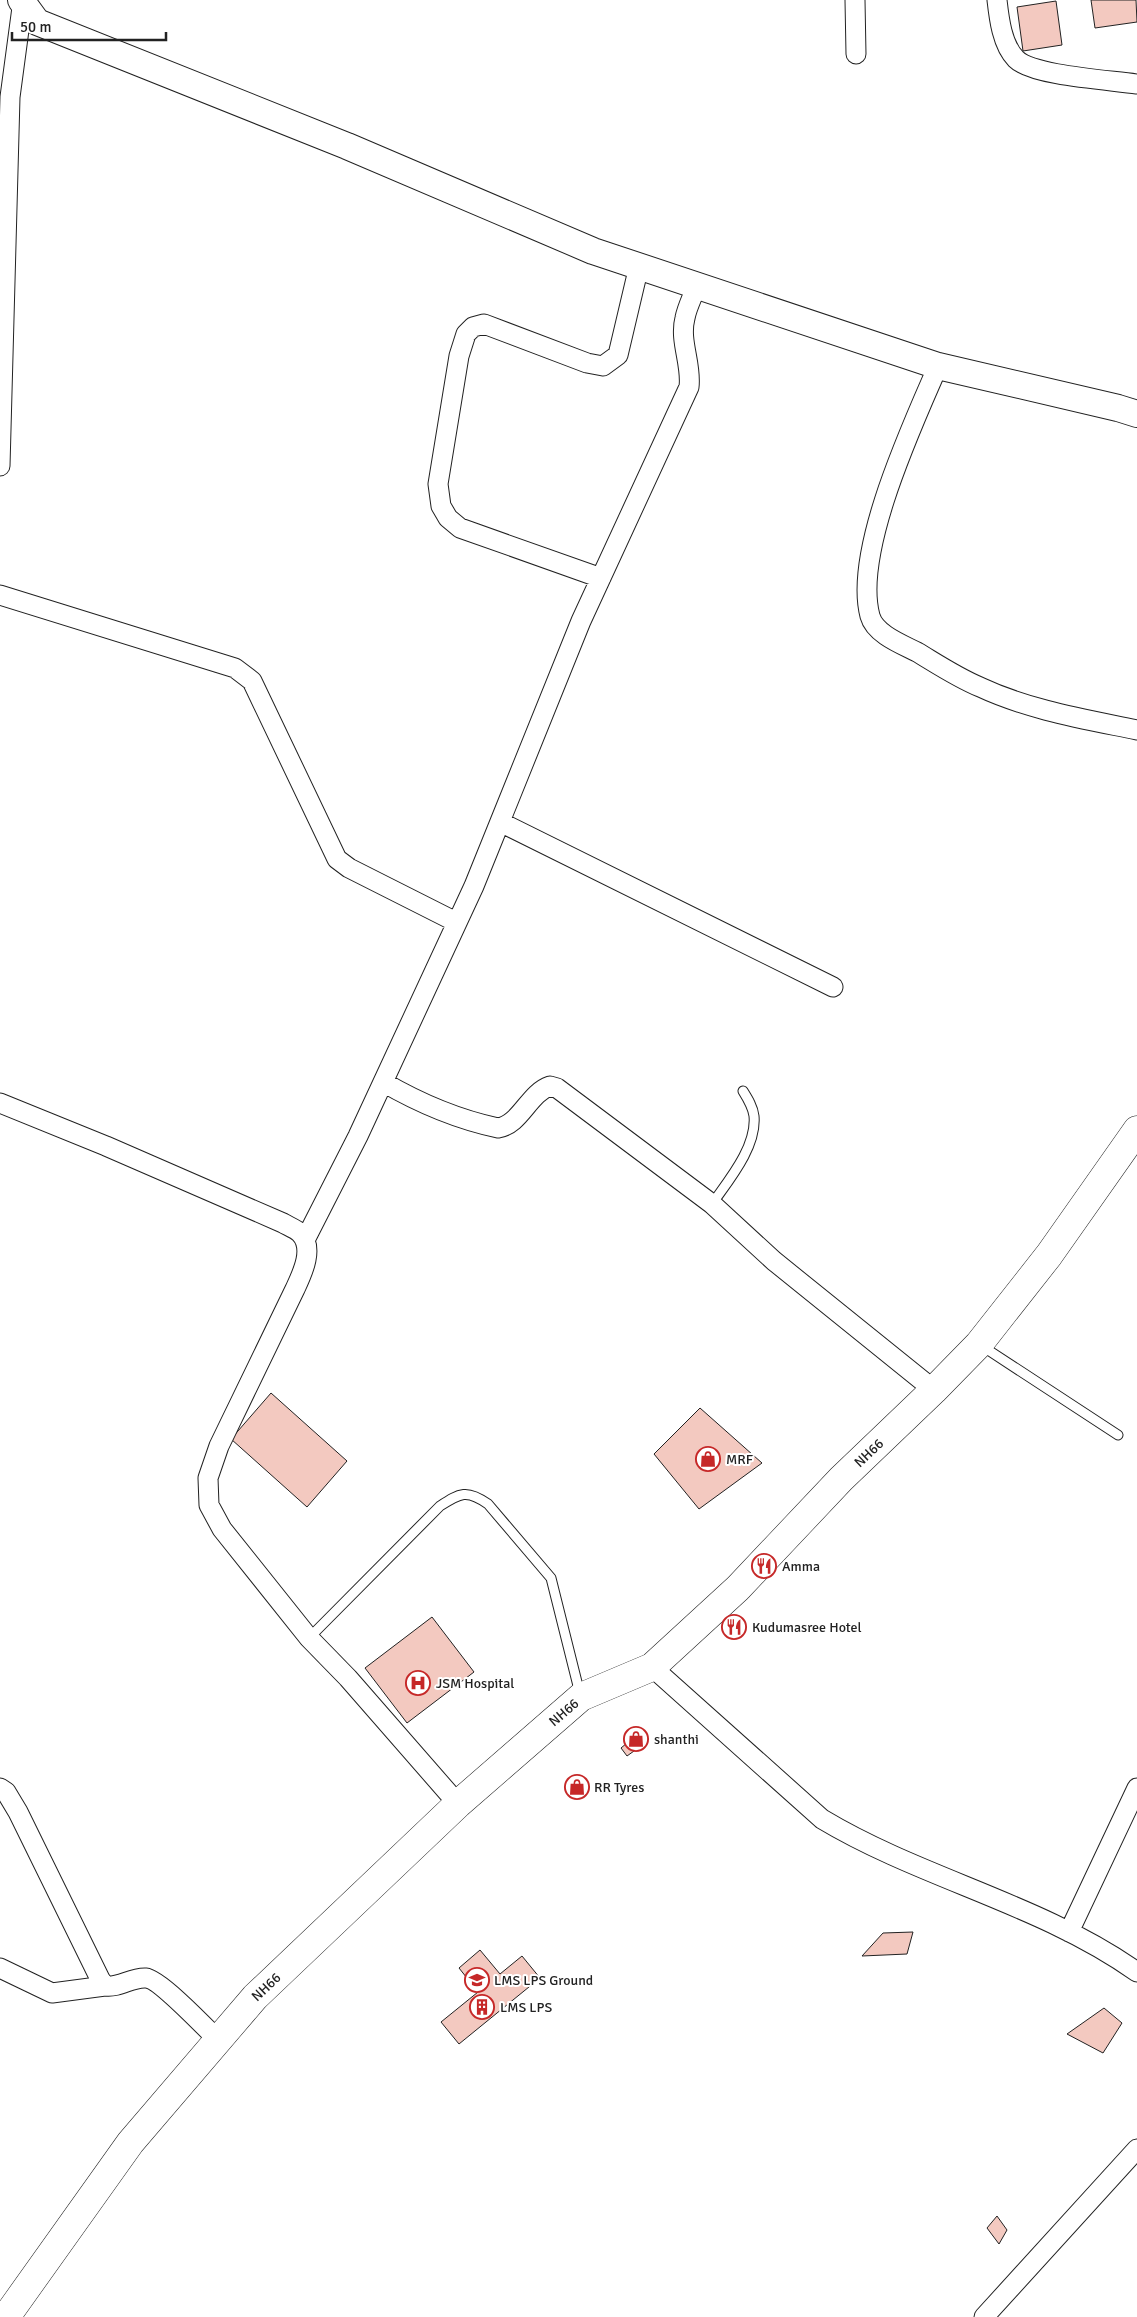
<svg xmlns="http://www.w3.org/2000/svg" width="1137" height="2317" font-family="Signika,sans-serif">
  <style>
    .building { fill: #f3c9c0; stroke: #222 }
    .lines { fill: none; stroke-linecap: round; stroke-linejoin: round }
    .lane-casing { stroke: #222; stroke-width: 11 }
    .street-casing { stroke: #222; stroke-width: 21 }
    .secondary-casing { stroke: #222; stroke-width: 28 }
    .highway-casing { stroke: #222; stroke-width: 29 }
    .lane { stroke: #fff; stroke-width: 9 }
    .street { stroke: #fff; stroke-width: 19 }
    .secondary { stroke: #fff; stroke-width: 26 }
    .highway { stroke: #fff; stroke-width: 28 }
    .labels { text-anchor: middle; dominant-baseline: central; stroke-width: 4; stroke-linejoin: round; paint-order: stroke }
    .street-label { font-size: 14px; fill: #222; stroke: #fff }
    .poi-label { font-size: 14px; fill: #222; stroke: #fff; text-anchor: start }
  </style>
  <rect width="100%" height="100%" fill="#fff"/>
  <!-- building -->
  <path class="building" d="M 1091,0 L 1136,0 L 1137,22 L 1095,28 Z
    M 1056,1 L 1062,45 L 1023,51 L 1017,7 Z
    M 271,1393 L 347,1461 L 307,1507 L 231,1439 Z
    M 700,1408 L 762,1463 L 699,1509 L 654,1454 Z
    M 735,1616 L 743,1625 L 733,1636 L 725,1629 Z
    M 432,1617 L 474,1672 L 407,1723 L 365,1668 Z
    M 636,1731 L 643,1741 L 637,1749 L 628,1738 Z
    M 627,1743 L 634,1751 L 627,1756 L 621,1748 Z
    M 913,1932 L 907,1954 L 862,1956 L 883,1933 Z
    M 480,1950 L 500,1974 L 522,1956 L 540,1978 L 459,2044 L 441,2022 L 478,1992 L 459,1968 Z
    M 1104,2008 L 1122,2023 L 1103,2053 L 1067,2034 Z
    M 997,2216 L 1007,2230 L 999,2244 L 987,2228 Z"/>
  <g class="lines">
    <defs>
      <path id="lane" d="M 712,1204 C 728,1181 757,1147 754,1116 C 753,1107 748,1099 743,1091
        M 982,1346 L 1118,1435
        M 309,1638 L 440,1506 C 460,1493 467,1489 488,1504 L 551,1578 L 580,1694"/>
      <path id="street" d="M 855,0 L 856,54
        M 997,0 C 999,18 1002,45 1016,59 C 1033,76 1111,80 1137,84
        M 938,366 C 912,426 853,552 870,616 C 875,634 901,644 917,652 C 937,664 958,678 980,687 C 1029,710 1084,719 1137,730
        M 0,466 L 10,97 L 23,0
        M 601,578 L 460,528 L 448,518 L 441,506 L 438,484 L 459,356 L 466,334 L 473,327 L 484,324 L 587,363 L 603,366 L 618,355 L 639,266
        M 0,595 L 235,668 L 252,681 L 337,859 L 349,868 L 456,922
        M 500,822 L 833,987
        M 383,1082 C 419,1103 456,1119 498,1128 C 520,1125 529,1093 550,1086 L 557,1088 L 712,1204 L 774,1261 L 934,1390
        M 0,1103 L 106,1146 L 283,1223 C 288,1226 296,1229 300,1233 C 315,1248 302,1274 295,1289 L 219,1446 L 208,1478 L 209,1505 L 222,1529 L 309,1638 L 348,1678 L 458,1804
        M 305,1240 L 358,1136 L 474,886 L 581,621 L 689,387 C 692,364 679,341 685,318 C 687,307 693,296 697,285
        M 652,1667 L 822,1819 C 922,1879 1041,1904 1137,1972
        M 0,1788 L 6,1792 L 18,1812 L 100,1979 L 105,1986 C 120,1988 131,1977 146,1978 C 159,1979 206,2028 218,2040
        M 1069,1932 L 1137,1788
        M 0,1968 L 52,1993 L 105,1986
        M 984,2317 L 1137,2149"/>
      <path id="secondary" d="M 21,0 L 37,22 L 347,146 L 593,251 L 938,366 L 1118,408 L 1137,414"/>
      <g id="highway">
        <path id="s1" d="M 6,2317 L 130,2143 L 255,1997 L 458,1804 L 581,1697 L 652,1667 L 738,1588 L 841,1479 L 934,1390 L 979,1344 L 1049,1255 L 1137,1130"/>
      </g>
    </defs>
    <!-- lane casing -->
    <use href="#lane" class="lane-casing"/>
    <!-- street casing -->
    <use href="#street" class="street-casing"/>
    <!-- secondary casing -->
    <use href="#secondary" class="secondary-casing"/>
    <!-- highway casing -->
    <use href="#highway" class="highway-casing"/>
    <!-- lane -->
    <use href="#lane" class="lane"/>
    <!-- street -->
    <use href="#street" class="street"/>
    <!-- secondary -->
    <use href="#secondary" class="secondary"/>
    <!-- highway -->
    <use href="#highway" class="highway"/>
  </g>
  <!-- icons -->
  <defs>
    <symbol id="shop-ring" viewBox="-11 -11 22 22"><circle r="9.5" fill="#fff" stroke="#c62828" stroke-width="1.5"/><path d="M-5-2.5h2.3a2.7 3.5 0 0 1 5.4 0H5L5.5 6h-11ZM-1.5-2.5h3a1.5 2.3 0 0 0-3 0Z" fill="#c62828"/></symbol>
    <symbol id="restaurant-ring" viewBox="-11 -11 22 22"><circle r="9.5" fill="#fff" stroke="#c62828" stroke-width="1.5"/><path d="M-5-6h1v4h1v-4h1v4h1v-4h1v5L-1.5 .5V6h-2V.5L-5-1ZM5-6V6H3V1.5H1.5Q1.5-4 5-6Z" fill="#c62828"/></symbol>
    <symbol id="hospital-ring" viewBox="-11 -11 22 22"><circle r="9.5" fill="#fff" stroke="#c62828" stroke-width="1.5"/><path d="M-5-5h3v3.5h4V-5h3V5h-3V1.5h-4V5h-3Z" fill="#c62828"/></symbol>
    <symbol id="school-ring" viewBox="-11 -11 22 22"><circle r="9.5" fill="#fff" stroke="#c62828" stroke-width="1.5"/><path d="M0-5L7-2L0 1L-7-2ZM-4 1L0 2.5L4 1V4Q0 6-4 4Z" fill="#c62828"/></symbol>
    <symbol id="building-ring" viewBox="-11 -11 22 22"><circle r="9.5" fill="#fff" stroke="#c62828" stroke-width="1.5"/><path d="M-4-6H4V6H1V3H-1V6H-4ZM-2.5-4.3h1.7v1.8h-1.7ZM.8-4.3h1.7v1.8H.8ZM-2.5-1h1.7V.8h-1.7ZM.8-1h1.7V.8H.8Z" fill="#c62828"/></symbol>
  </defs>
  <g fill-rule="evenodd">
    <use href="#shop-ring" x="694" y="1445" width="28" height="28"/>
    <use href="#restaurant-ring" x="750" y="1552" width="28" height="28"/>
    <use href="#restaurant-ring" x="720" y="1613" width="28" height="28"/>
    <use href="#hospital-ring" x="404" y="1669" width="28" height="28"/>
    <use href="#shop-ring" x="622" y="1725" width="28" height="28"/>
    <use href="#shop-ring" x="563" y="1773" width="28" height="28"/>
    <use href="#school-ring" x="463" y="1966" width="28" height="28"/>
    <use href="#building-ring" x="468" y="1993" width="28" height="28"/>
  </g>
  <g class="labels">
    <!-- street labels -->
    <g class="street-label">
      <text stroke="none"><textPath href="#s1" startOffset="1231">NH66</textPath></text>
      <text stroke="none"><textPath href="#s1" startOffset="826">NH66</textPath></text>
      <text stroke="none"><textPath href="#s1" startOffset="421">NH66</textPath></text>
    </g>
    <!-- poi labels -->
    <g class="poi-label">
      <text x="726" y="1459">MRF</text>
      <text x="782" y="1566">Amma</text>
      <text x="752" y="1627">Kudumasree Hotel</text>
      <text x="436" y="1683">JSM Hospital</text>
      <text x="654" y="1739">shanthi</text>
      <text x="594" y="1787">RR Tyres</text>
      <text x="494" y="1980">LMS LPS Ground</text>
      <text x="500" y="2007">LMS LPS</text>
    </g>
  </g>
  <!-- scale -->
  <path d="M12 32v8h154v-8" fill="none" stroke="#222222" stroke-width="2.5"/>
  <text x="20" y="32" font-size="15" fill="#222222" stroke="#ffffff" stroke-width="4" paint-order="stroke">50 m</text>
</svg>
